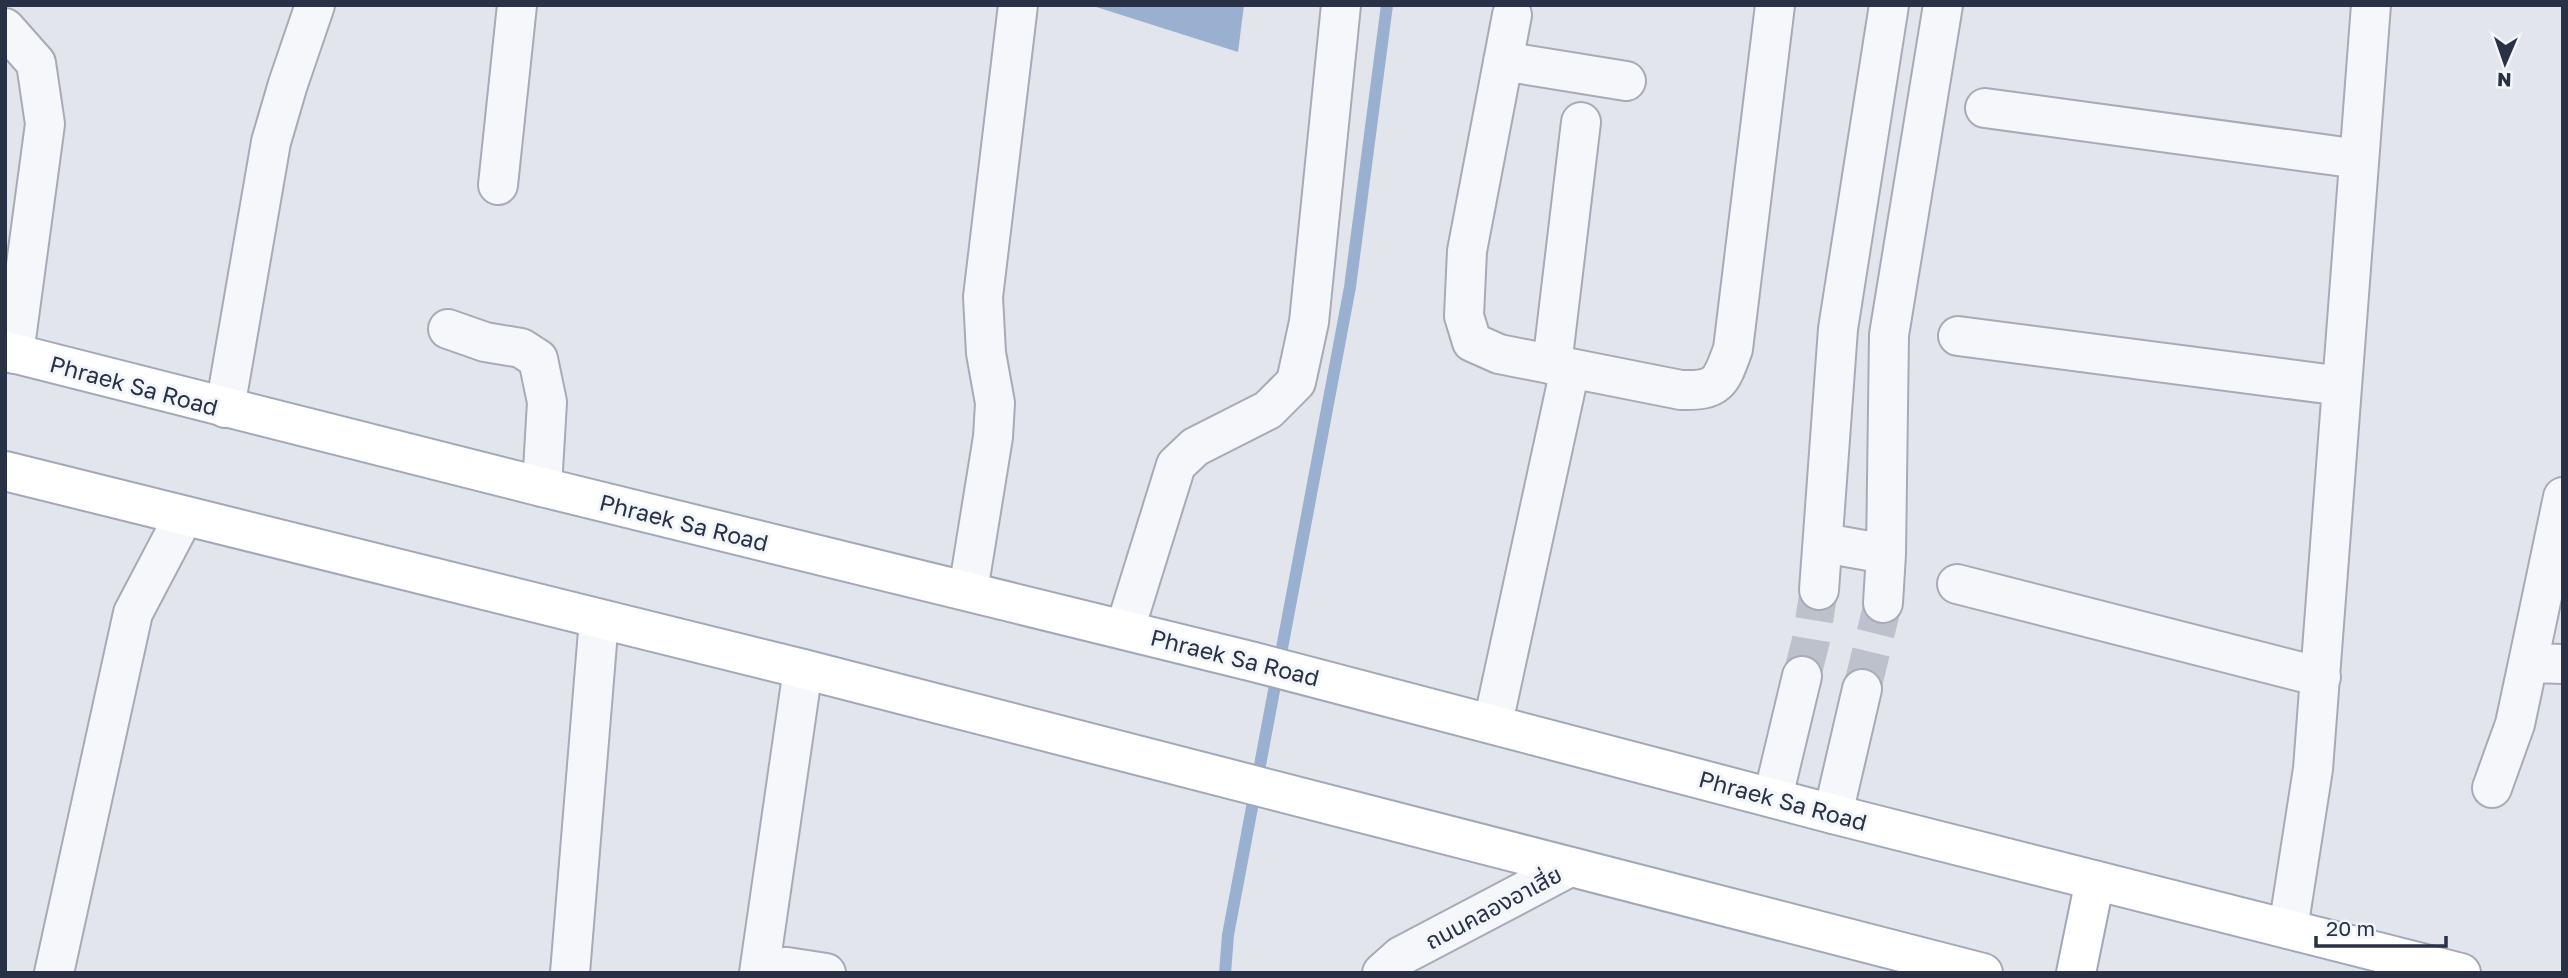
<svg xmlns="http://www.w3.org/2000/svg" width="2568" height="978" font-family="'Golos Text','Noto Sans Thai',sans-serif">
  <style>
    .water { fill: #9ab0d0 }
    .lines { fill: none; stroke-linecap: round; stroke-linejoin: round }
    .stream { stroke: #9ab0d0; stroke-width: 12 }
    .minor-tunnel { stroke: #bdc1cb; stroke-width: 38; stroke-dasharray: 38 19; stroke-linecap: butt }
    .minor-casing { stroke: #a6abb7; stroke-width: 42 }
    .major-casing { stroke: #a0a8b9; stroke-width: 42 }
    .minor { stroke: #f6f7fa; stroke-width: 38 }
    .major { stroke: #fff; stroke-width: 38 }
    .labels { text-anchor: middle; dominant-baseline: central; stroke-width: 6; stroke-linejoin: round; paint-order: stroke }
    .street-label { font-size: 23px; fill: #283146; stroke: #f2f5f9 }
  </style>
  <rect width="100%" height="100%" fill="#e2e5ec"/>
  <!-- water -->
  <path class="water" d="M 1090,5 L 1244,5 L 1238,52 Z"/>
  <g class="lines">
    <!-- stream -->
    <path class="stream" d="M 1225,973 L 1228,935 L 1350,287 L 1387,5"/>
    <!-- minor-tunnel -->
    <path class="minor-tunnel" d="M 1802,676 L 1811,640 L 1819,590
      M 1862,689 L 1883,603"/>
    <defs>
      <path id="minor" d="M 1512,15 L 1467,251 L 1464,316 L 1472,342 L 1499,354 L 1681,390 C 1719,391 1721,382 1733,349 L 1775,5
        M 5,28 L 36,63 L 45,124 L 14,354
        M 1503,61 L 1626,81
        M 1985,108 L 2359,159
        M 498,185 L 517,5
        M 448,329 L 485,342 L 521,348 L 538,359 L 547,402 L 542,487
        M 1958,336 L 2342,386
        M 1552,365 L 1581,122
        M 225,408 L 271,142 L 288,84 L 315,5
        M 2563,497 L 2528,663 L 2563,664
        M 1824,543 L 1886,554
        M 1957,584 L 2321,677
        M 1819,590 L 1838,329 L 1889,5
        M 968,591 L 993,437 L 995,403 L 986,353 L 983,297 L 1018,5
        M 1883,603 L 1886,554 L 1889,335 L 1943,5
        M 1125,629 L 1176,465 L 1195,447 L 1268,410 L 1296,382 L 1309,322 L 1341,5
        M 1493,723 L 1570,369
        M 2492,788 L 2515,724 L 2528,663
        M 1773,797 L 1802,676
        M 1833,814 L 1862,689
        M 2288,929 L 2313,769 L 2371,5
        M 761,963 L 826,973
        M 54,973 L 133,613 L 184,516
        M 570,973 L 599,619
        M 759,973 L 803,669
        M 1382,973 L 1401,956 L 1570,867"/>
      <path id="major" d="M 5,351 L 542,487 L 1254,662 L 1833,814 L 2461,973
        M 5,471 L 803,669 L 1983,973
        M 2076,973 L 2095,880"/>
    </defs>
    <!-- minor casing -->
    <use href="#minor" class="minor-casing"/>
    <!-- major casing -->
    <use href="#major" class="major-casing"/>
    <!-- minor -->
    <use href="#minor" class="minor"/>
    <!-- major -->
    <use href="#major" class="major"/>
  </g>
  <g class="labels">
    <!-- street labels -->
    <g class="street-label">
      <text transform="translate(134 385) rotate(15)">Phraek Sa Road</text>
      <text transform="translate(684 522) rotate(14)">Phraek Sa Road</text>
      <text transform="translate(1235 657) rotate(14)">Phraek Sa Road</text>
      <text transform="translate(1783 800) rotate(15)">Phraek Sa Road</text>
      <text transform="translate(1493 907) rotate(-28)">ถนนคลองอาเสี่ย</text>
    </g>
  </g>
  <!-- border -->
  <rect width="2568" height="978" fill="none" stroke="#283146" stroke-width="14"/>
  <!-- north arrow -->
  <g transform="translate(2505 63) rotate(182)" stroke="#f2f5f9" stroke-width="5" paint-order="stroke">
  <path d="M0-5L12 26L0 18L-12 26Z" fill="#283146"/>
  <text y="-10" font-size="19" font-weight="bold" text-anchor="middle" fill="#283146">N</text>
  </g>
  <!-- scale -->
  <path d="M2316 936v10h130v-10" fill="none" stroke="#283146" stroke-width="3.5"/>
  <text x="2326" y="936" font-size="21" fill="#283146" stroke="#f2f5f9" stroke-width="5" paint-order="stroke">20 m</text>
</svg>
